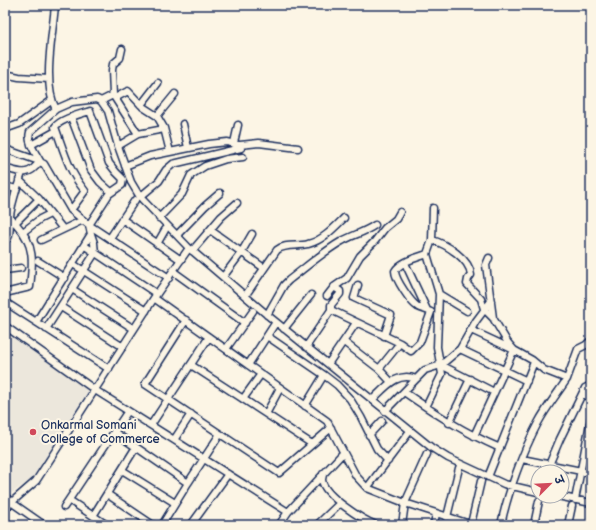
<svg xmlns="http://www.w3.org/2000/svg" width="596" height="530" font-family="'Balsamiq Sans','Playpen Sans Deva',sans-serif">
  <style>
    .built { fill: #ece7dc }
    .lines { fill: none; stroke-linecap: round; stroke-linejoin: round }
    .minor-casing { stroke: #1b2f5e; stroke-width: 9 }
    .minor { stroke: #fcf5e5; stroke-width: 6 }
    .poi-dot { fill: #d1495b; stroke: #fcf5e5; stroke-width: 1.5 }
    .labels { text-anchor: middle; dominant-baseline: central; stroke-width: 4; stroke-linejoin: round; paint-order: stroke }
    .poi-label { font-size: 12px; fill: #1b2f5e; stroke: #fcf5e5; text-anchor: start }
  </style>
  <rect width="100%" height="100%" fill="#fcf5e5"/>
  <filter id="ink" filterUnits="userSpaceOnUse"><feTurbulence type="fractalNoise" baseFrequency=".025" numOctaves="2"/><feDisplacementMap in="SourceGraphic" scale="8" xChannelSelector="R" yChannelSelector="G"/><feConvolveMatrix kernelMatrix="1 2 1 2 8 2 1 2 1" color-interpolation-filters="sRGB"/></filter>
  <g filter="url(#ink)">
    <!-- built -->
    <path class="built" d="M 5,327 L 92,385 L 32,479 L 9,495 L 5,489 Z"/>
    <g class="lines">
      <defs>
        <path id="minor" d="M 55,5 C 53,33 42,85 56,109
          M 5,74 L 19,77 L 49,79
          M 113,95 L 138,134
          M 115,98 L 128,91 L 143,107 L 157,116 L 164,128 L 170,152
          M 101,101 L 113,95 L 112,70 L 113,64 L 120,58 L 122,49
          M 141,105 L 158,83
          M 157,116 L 175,94
          M 71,117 L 91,170 L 100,182 L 111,192
          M 183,124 L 188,148
          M 5,129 L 19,124 L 51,101
          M 234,143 L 238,125
          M 31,145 L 56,131
          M 118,146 L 138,134 L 164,129
          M 5,149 L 36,160 L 44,164 L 71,210 L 89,225 L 169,278
          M 125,166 L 150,156 L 209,144 L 227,142 L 240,145 L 259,143 L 298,148
          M 5,168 C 21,173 29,177 40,161 C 35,152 27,142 30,132 L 56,109 L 72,102 L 97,99 L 101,101 L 108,111 L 118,146 L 131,182 L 140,197 L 189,248 L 271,318 L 432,448 L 448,458 L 504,484 L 538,492
          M 19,180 L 39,199 L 63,229
          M 5,186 L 16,189
          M 140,197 L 159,181 L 166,170 L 173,164 L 241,148 L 240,145
          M 5,216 C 11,217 13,221 17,225 C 35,245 33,262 30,287 L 5,293
          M 159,218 L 182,194 L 191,175 L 205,166 L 226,159 L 243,157
          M 122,219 L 181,260
          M 15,223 L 39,199
          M 210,230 L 264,268
          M 23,232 L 40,219 L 50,214
          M 177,235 L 205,206 L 220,193
          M 110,238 L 135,200
          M 5,240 L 8,238 C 11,231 9,223 10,216 C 12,201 17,187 22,173
          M 41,240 L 83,220
          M 432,240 L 433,208
          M 157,244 L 165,230
          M 85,246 L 157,294
          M 192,251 L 221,217 L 237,203
          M 489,258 L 486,265 L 493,318
          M 38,261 L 65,278
          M 405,263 L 427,310
          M 73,264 L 146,311
          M 5,270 L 21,268
          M 174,272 L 245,323
          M 223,277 L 241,253 L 252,234
          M 358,285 L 354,298 L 391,315 L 384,336
          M 72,289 L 134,329
          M 439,294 L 467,311
          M 245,296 L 277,250 C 285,243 298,247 308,244 C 322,241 334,228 344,218
          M 327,296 L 334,287 L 347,278 L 360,256 L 375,241 L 385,228 L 396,219 L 400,212
          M 154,298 L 327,421 L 356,476 L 367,488
          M 5,302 L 109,369
          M 61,307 L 123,347
          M 331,310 L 400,343 L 411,351 L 420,342 L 431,312 C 427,310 422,309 418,307 C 411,303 395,279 395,271 C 401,261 417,258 427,254
          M 267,315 L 284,285 L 289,280 C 306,267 323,252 342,241 C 353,235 365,232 375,225
          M 186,320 L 145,384 L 279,473 L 331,428
          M 36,322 L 91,234 L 89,225 L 109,194 L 122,185 L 123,179 L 116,172 L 109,163 L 90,111 C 81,114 60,119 55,127 C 64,151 68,170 85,191 L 71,210
          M 5,326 L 95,390 L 288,512 L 279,525
          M 46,329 L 95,253 L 94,243 L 91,234
          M 284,329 L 311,295
          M 471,330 L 514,350 L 532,360 L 544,370 L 567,379 C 557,394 546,408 538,423 C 523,451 507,495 501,525
          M 267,336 L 324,375 L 305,406
          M 344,342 L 379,369 L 391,382
          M 306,347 L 331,310 L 331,305 L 340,294 L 340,291 L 334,287
          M 226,349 L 253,311
          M 460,349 L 527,381
          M 328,364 L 356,323
          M 191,365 L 312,444
          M 248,365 L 276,322
          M 441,365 L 494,392
          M 379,369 L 400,343
          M 324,375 L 337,385 L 350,399 L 361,417 L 377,449 L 388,461
          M 567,379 L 578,349 L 586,345 L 589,342
          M 404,392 C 436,414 463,432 500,448
          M 583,392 L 591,400
          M 243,399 L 261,374
          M 372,400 C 385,388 397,371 416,379
          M 426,407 L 442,374 L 437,347 L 439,294 L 427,254 L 432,240 C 446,244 470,259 471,275 L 468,279 L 467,284 L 481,299 L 484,309 L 493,318 L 508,343 L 514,350 L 474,436
          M 385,411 L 425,370 L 441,365 L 460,349 L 476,321 L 491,301
          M 266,414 L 280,388
          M 449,423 L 470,379
          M 151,425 L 209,337
          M 114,432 L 188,483 L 162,525
          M 369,435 L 382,421
          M 174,440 L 191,414
          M 427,454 L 405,503 L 473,525
          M 522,459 L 591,473
          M 549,465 L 560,439 L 585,388 L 591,385
          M 122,470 L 175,503
          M 323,474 C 323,476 322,478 322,480 C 324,496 363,520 376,525
          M 488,477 L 534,362
          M 188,483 L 220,434
          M 107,494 L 153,525
          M 5,496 L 11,502 L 44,525
          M 558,496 L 591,503
          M 69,500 L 107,525
          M 575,500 L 591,418
          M 64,507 L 128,411
          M 5,508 L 36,481 L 154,298 L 189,248
          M 288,512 L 343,453
          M 93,516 L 136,447
          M 447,517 L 459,468
          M 471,524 L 481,481
          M 191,525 L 228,474
          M 317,525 L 340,503
          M 402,525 L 405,503 L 367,488 L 410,431
          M 434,525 L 436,513
          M 534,525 L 539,501
          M 568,525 L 572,506"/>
      </defs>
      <!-- minor casing -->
      <use href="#minor" class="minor-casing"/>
      <!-- minor -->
      <use href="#minor" class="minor"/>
    </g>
  </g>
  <!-- markers -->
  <circle class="poi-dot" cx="33" cy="432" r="4"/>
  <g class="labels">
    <!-- poi labels -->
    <g class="poi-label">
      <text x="41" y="425">Onkarmal Somani<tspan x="41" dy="14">College of Commerce</tspan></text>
    </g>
  </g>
  <!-- margin -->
  <rect width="596" height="530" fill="none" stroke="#fcf5e5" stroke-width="20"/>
  <rect x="10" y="10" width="576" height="510" fill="none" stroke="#1b2f5e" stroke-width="1.5" filter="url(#ink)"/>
  <!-- north arrow -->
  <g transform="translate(550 484) rotate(66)"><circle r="19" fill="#fcf5e5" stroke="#a2a6af"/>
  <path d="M0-3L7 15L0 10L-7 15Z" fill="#d1495b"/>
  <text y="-6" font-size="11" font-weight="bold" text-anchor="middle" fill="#1b2f5e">उ</text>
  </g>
</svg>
